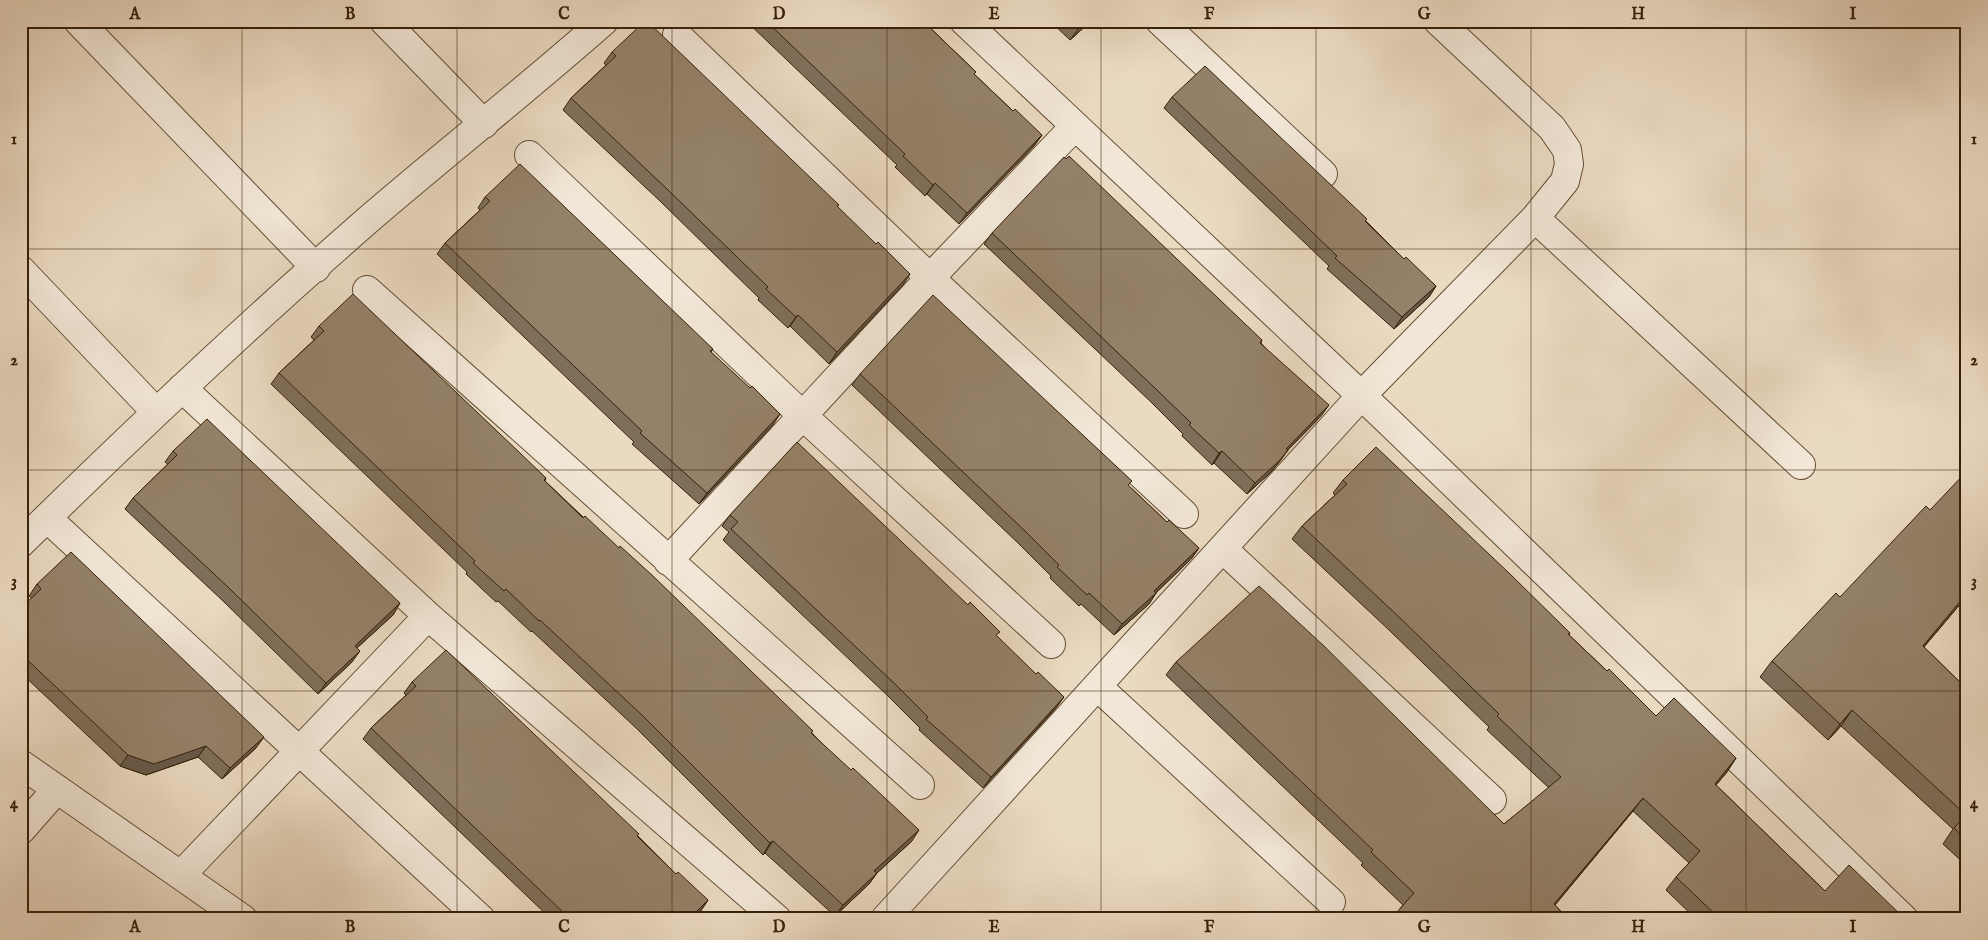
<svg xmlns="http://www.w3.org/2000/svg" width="1988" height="940" font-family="'IM FELL English',serif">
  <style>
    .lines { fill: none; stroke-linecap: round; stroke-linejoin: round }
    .minor-casing { stroke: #634e36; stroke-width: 30 }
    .minor { stroke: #f2e7d7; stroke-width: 28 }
    .wall { fill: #7f6f5a; stroke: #362008 }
    .shaded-wall { fill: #685a4a; stroke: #362008 }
    .building { fill: #948169; stroke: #362008 }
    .grid { fill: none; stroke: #362008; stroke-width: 1; stroke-opacity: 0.55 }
    .neatline { fill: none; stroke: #362008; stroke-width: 2 }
    .grid-label { font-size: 16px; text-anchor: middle; font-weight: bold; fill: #362008 }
  </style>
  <rect width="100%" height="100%" fill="#ebdac2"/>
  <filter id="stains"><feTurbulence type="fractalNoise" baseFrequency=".004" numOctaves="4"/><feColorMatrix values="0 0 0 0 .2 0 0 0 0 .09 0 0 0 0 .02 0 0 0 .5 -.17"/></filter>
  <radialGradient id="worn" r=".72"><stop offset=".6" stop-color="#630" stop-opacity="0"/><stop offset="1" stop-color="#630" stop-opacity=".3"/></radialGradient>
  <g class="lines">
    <defs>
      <path id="minor" d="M 78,21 L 316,268
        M 384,21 L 484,124
        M 964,21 L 1383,416 L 1904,919
        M 1160,21 L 1323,174
        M 677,35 L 930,278 L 1184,514
        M 529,155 L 802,415 L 1051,644
        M 1535,218 L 1801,465
        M 21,270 L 156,412
        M 367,290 L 920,785
        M 182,388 L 428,616 L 777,919
        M 47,518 L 481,919
        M 21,543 C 134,432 250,323 369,219 C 447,152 527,89 604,21
        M 1223,549 L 1492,800
        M 668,561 L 930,278 L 1075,126
        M 1097,686 L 1331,902
        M 21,764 L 243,919
        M 21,830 L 57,789
        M 181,875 L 428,616
        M 885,919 L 1361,396 L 1535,218 L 1565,181 L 1569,164 L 1567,150 L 1552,128 L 1438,21"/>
    </defs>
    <!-- minor casing -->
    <use href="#minor" class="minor-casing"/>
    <!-- minor -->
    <use href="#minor" class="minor"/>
  </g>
  <!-- wall -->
  <path class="wall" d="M 746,21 L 923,21 L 976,72 L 974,74 L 1013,111 L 1042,135 L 1034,146 L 959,224 L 927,194 L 925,196 L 895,167 L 897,165 Z
    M 1050,21 L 1091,21 L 1070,40 Z
    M 612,52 L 839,205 L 837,207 L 903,285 L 829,364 L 790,326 L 788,328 L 758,300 L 759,298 L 660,201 L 563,110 L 571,98 L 606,65 L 604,63 Z
    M 1172,97 L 1366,221 L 1404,259 L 1436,286 L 1429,297 L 1394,329 L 1327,269 L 1329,266 L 1164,108 Z
    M 485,197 L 713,349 L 711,352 L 773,425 L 699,504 L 632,444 L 634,442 L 437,254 L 445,243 L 480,210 L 478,208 Z
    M 992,233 L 1262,340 L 1261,343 L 1321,416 L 1288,450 L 1280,461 L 1271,472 L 1247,494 L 1214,463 L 1212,465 L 1182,436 L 1183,434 L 1151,402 L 984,244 Z
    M 319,326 L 546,478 L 545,481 L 812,733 L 912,841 L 877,873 L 869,884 L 835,916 L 765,853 L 763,855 L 635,727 L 532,631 L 531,632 L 498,601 L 496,602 L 466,574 L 467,572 L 271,384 L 279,373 L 314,340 L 311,337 Z
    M 860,374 L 1129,486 L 1167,522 L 1199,548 L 1191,559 L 1156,593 L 1149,604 L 1114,635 L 1081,604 L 1079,606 L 1050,578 L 1051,576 L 1018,543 L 852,385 Z
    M 173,451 L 400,603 L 393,615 L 357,648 L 352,662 L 318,694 L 222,600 L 125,509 L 133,498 L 168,464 L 165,462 Z
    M 1343,480 L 1570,633 L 1569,635 L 1607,671 L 1656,716 L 1736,758 L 1727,772 L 1716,785 L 1825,891 L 1908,919 L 1696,919 L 1666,890 L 1676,877 L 1689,863 L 1633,811 L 1555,905 L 1568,919 L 1392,919 L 1403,905 L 1361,865 L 1363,863 L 1166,675 L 1176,662 L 1504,824 L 1549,788 L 1487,730 L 1489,727 L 1390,631 L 1292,539 L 1302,526 L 1335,495 L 1333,493 Z
    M 730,515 L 997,636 L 1056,708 L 983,788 L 919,730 L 920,728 L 888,696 L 723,540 L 729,532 L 722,526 Z
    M 37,584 L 256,748 L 222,779 L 198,757 L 146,775 L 120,766 L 21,673 L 21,608 L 32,598 L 29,596 Z
    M 1967,596 L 1924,647 L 1967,689 L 1967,866 L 1943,844 L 1953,829 L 1841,726 L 1828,740 L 1760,677 L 1772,661 L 1840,597 Z
    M 412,682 L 638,836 L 676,874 L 708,900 L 700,912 L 693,919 L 551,919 L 363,739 L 371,728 L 406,695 L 404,693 Z"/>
  <!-- shaded-wall -->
  <path class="shaded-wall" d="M 1087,21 L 1091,21 L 1070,40 L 1078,29 Z
    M 1042,135 L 1034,146 L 959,224 L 967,213 Z
    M 935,183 L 927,194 L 925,196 L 933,185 Z
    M 910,274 L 903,285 L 829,364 L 837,352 Z
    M 1436,286 L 1429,297 L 1394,329 L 1402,317 Z
    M 798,315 L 790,326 L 788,328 L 796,317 Z
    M 1329,405 L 1321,416 L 1278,460 L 1286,449 Z
    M 780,414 L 773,425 L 699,504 L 707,493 Z
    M 1288,450 L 1280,461 L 1271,472 L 1247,494 L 1255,483 Z
    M 1222,451 L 1214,463 L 1212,465 L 1219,453 Z
    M 1199,548 L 1191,559 L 1146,602 L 1154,591 Z
    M 1156,593 L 1149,604 L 1114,635 L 1122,624 Z
    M 1967,593 L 1967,596 L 1911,662 L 1923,646 Z
    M 400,603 L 393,615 L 347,657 L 355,646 Z
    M 360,651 L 352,662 L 318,694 L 326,683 Z
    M 1064,697 L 1056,708 L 983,788 L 991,777 Z
    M 1852,710 L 1841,726 L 1828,740 L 1840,724 Z
    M 264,737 L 256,748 L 222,779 L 230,768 Z
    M 206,746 L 198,757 L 146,775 L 120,766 L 128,755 Z
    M 1736,758 L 1727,772 L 1705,798 L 1715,784 Z
    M 1643,798 L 1633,811 L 1544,918 L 1554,904 Z
    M 919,830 L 912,841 L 867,882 L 874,871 Z
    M 773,841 L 765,853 L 763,855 L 770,843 Z
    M 877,873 L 869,884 L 835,916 L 843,905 Z
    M 708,900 L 700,912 L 693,919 L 689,919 Z"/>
  <!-- building -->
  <path class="building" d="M 645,21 L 647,21 L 839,205 L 837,206 L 876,244 L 878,242 L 910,274 L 837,352 L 798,315 L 796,317 L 766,289 L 768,287 L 668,190 L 571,98 L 616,56 L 612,52 Z
    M 766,21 L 923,21 L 976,72 L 974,74 L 1013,111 L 1015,109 L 1042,135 L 967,213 L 935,183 L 933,185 L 903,156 L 905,154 Z
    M 1070,21 L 1087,21 L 1078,29 Z
    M 1205,66 L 1367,219 L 1365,221 L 1404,259 L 1406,257 L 1436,286 L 1402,317 L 1335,258 L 1337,256 L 1172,97 Z
    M 1069,156 L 1262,340 L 1260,343 L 1329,405 L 1286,449 L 1288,450 L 1279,461 L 1255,483 L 1222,451 L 1219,453 L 1189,425 L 1191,423 L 1158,391 L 992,233 L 1064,157 L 1066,159 Z
    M 520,164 L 713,349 L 710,351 L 750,388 L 752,386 L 780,414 L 707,493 L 640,433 L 642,431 L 445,243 L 490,201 L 485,197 Z
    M 353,294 L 520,453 L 546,478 L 544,480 L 583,518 L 585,516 L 619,548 L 620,546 L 653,576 L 813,731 L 811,733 L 851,770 L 853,768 L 919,830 L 874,871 L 877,873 L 843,905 L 773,841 L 770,843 L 643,716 L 540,620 L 539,621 L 506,589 L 504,591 L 473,563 L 475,561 L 279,373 L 324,331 L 319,326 Z
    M 933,295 L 1132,481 L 1128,485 L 1167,522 L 1169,520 L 1199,548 L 1154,591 L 1156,593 L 1122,624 L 1089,593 L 1087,595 L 1057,567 L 1059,565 L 1026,532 L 860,374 Z
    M 207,419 L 400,603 L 355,646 L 360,651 L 326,683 L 230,589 L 133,498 L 177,455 L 173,451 Z
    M 797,442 L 968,605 L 970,602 L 1000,632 L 996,635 L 1036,674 L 1038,672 L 1064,697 L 991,777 L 926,719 L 928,717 L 895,684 L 731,529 L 738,522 L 730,515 Z
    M 1376,447 L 1509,573 L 1570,633 L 1568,634 L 1607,671 L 1609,669 L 1656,716 L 1674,698 L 1736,758 L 1715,784 L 1825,891 L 1849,865 L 1903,917 L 1908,919 L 1777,919 L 1768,911 L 1761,919 L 1720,919 L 1676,877 L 1700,851 L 1643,798 L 1554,904 L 1568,919 L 1407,919 L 1398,911 L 1414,893 L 1371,852 L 1373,850 L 1176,662 L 1259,586 L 1324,646 L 1504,824 L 1561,777 L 1497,716 L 1499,714 L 1399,617 L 1302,526 L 1347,484 L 1343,480 Z
    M 1967,471 L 1967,593 L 1923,646 L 1967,689 L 1967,840 L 1954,828 L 1966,815 L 1852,710 L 1840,724 L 1772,661 L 1836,593 L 1840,597 L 1926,506 L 1930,510 Z
    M 71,552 L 264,737 L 230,768 L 206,746 L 154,764 L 128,755 L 21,654 L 21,608 L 41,589 L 37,584 Z
    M 446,650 L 639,834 L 637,836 L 676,874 L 678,872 L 708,900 L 689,919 L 566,918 L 568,917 L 371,728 L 416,686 L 412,682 Z"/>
  <!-- grid -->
  <path class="grid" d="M 242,21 L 242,919M 457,21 L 457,919M 672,21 L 672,919M 887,21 L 887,919M 1101,21 L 1101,919M 1316,21 L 1316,919M 1531,21 L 1531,919M 1746,21 L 1746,919M 21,249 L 1967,249M 21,470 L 1967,470M 21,691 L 1967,691"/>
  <!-- margin -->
  <rect width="1988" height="940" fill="none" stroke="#ebdac2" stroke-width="55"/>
  <rect x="28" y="28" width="1932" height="884" class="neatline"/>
  <g class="grid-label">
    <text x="135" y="19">A</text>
    <text x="350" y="19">B</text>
    <text x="564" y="19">C</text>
    <text x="779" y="19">D</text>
    <text x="994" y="19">E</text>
    <text x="1209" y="19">F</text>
    <text x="1424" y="19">G</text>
    <text x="1638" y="19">H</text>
    <text x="1853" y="19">I</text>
    <text x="14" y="144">1</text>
    <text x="1974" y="144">1</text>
    <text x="14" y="365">2</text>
    <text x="1974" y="365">2</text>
    <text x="14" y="586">3</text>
    <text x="1974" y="586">3</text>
    <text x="14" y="808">4</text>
    <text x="1974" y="808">4</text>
    <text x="135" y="932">A</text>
    <text x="350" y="932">B</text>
    <text x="564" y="932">C</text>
    <text x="779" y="932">D</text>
    <text x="994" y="932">E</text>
    <text x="1209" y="932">F</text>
    <text x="1424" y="932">G</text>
    <text x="1638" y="932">H</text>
    <text x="1853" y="932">I</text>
  </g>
  <rect width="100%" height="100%" filter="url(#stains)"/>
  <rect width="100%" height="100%" fill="url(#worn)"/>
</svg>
